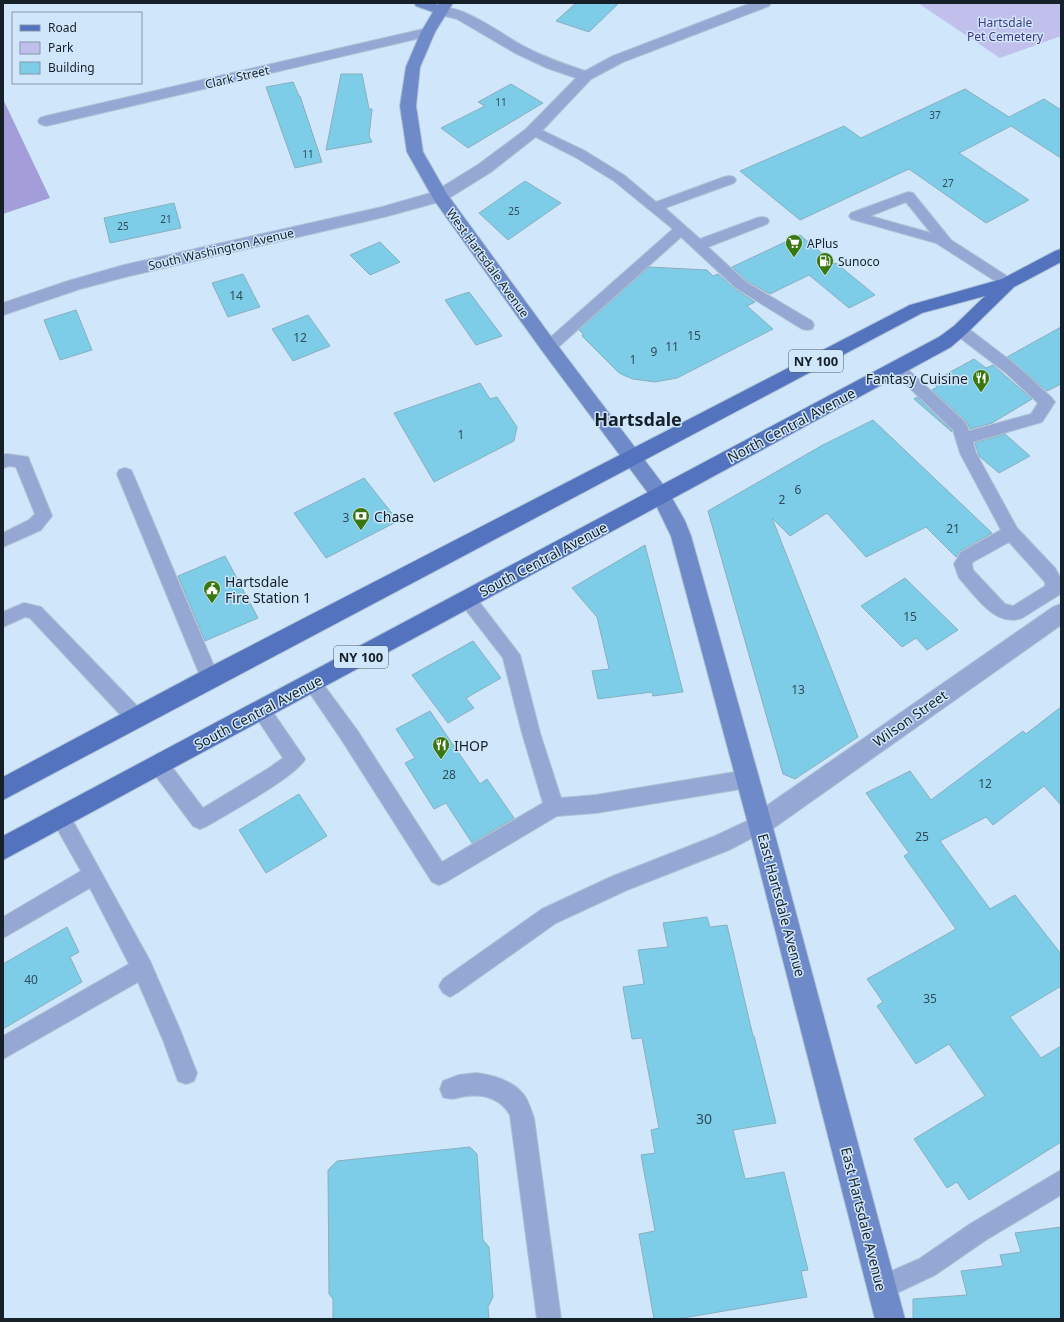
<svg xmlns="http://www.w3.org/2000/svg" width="1064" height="1322" font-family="'Noto Sans',sans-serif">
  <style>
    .green { fill: #c1bfec }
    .forest { fill: #a39eda }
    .building { fill: #7ecde8; stroke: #88afbd }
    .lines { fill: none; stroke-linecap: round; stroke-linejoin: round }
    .lane-casing { stroke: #aec3d5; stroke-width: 2 }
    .street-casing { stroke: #aec3d5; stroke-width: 2 }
    .secondary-casing { stroke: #aec3d5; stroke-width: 2 }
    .primary-casing { stroke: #aec3d5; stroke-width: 2 }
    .lane { fill: #95a8d3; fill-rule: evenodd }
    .street { fill: #95a8d3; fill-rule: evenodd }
    .secondary { fill: #6f8ac8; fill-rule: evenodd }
    .primary { fill: #5373bf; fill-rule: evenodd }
    .labels { text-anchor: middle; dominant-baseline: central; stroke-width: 3; stroke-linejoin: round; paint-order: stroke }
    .far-number-label { font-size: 10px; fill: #2f4b59 }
    .far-park-label { font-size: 12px; fill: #453a81; stroke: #d0e7fb }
    .far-street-label { font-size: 12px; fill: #152029; stroke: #d0e7fb }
    .far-poi-label { font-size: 12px; fill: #152029; stroke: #d0e7fb; text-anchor: start }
    .number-label { font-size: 12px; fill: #2f4b59 }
    .shield { fill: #d0e7fb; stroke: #4d5c68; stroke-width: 1 }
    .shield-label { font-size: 13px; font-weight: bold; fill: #152029 }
    .poi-label { font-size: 14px; fill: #152029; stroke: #d0e7fb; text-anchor: start }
    .street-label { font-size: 14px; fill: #152029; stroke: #d0e7fb }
    .near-number-label { font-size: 14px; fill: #2f4b59 }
    .district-label { font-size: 18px; font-weight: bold; fill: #152029; stroke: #d0e7fb }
  </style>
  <rect width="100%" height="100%" fill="#d0e7fb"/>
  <!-- green -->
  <path class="green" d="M 918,3 L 1061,3 L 1061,36 L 1000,58 Z"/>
  <!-- forest -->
  <path class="forest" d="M 3,99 L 50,198 L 3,214 Z"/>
  <!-- building -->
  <path class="building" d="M 576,3 L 619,3 L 589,32 L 556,21 Z
    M 341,74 L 362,74 L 369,109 L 372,109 L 369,136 L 372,142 L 326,150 Z
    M 293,82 L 299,96 L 300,96 L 322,162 L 295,168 L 266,87 Z
    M 511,84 L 543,103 L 468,148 L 441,128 L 485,106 L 478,102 Z
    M 965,89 L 1009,117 L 1044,99 L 1061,110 L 1061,158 L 1011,126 L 959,153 L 1029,200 L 986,223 L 909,169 L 800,220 L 740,171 L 844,126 L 861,138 Z
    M 525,181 L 561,203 L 508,240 L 479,213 Z
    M 174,203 L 181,228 L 110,243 L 104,218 Z
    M 800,235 L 835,264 L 836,263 L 875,295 L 849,308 L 809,275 L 770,294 L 747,281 L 732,267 Z
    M 380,242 L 400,262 L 370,275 L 350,255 Z
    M 649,267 L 707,270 L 713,276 L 718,274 L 735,289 L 755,302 L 747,306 L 773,329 L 677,378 L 655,382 L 633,379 L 623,375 L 618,372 L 582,336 L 583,334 L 579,330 Z
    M 243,274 L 260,307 L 228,317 L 212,283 Z
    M 469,292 L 502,336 L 476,345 L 445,300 Z
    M 76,310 L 92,350 L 60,360 L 44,320 Z
    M 308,315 L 330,346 L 293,361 L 272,329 Z
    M 1061,327 L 1061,384 L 1047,391 L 1007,357 Z
    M 974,359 L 986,368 L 993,365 L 1032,399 L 992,423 L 970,429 L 967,422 L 932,390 L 937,387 L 932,382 Z
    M 480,383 L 490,399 L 497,397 L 517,427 L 514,441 L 434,482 L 394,413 Z
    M 917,397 L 952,431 L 952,432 L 914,399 Z
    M 873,420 L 992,533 L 960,551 L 956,557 L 926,527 L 866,557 L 827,513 L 790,536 L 772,518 L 858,737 L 795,779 L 783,774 L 708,511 L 821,446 Z
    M 1005,434 L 1030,456 L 999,473 L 979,456 L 975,443 Z
    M 364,478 L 398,521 L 326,558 L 294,513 Z
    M 645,545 L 683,692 L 653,696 L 652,692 L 598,699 L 592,671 L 609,669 L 597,617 L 572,588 Z
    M 225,556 L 258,618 L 205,641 L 178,576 Z
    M 905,578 L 958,630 L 927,650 L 916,638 L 902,647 L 861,606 Z
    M 473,641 L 501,678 L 466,698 L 474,708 L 448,723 L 412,675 Z
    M 1061,707 L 1061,805 L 1044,786 L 993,825 L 986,817 L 940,841 L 990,909 L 1015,895 L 1061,954 L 1061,986 L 1010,1017 L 1041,1058 L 1061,1046 L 1061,1142 L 969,1200 L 957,1182 L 947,1188 L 914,1139 L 985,1096 L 949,1044 L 916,1064 L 877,1006 L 883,1002 L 867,979 L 956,929 L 904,856 L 909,853 L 866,793 L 910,771 L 931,800 L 1023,731 L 1026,734 Z
    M 430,711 L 480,784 L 487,779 L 514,818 L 472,843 L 446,803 L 434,809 L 405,763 L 415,758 L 396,729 Z
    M 299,794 L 327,836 L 266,873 L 239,830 Z
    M 707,917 L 710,927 L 727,925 L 753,1036 L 754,1036 L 776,1123 L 733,1130 L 745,1179 L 784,1172 L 808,1270 L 801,1271 L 807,1297 L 677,1319 L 654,1319 L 639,1234 L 655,1231 L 641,1155 L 655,1153 L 651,1130 L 659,1128 L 642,1038 L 632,1039 L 623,987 L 644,984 L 638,950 L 668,947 L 663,923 Z
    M 67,927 L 79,952 L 70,957 L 82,982 L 3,1029 L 3,964 Z
    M 470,1147 L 477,1154 L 483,1240 L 489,1247 L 493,1297 L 488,1307 L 489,1319 L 333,1319 L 333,1299 L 329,1294 L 328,1170 L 337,1161 Z
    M 1061,1227 L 1061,1319 L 913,1319 L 913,1299 L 967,1295 L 961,1271 L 1003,1266 L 1000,1255 L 1021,1252 L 1015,1233 Z"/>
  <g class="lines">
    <defs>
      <path id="lane" d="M 533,126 L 585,151 L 624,175 L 656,202 L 724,177 L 729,176 L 734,177 L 736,180 L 734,183 L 665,208 L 700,239 L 757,218 L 762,217 L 767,218 L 769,221 L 767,224 L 708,247 L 746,282 L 812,321 L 814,325 L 812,329 L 807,330 L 802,329 L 736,288 L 681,237 L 554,351 L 549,352 L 544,351 L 542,347 L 544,343 L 673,229 L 614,181 L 575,157 L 528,133 L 527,130 L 528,127 Z
        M 908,192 L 913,193 L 951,240 L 1013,280 L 1015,283 L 1013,286 L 1008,288 L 1003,286 L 936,243 L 851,219 L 849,216 L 851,213 ZM 906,202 L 931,233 L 870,216 Z
        M 960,325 L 965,326 L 1016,365 L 1052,398 L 1055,402 L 1042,422 L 973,442 L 976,453 L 1017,528 L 1055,568 L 1061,579 L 1061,591 L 1059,595 L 1022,618 C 995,628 975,595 959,578 L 954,564 L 961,552 L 1001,530 L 960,453 L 953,430 L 889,368 L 892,364 L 897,363 L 902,364 L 966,423 L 969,431 L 1031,414 L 1038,403 L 1006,373 L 955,334 L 953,330 L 955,326 ZM 1009,542 L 1045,582 L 1045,586 L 1013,606 L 1005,604 L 973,570 L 972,564 L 973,562 Z
        M 7,454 L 28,457 L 52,516 L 41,530 L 3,547 L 3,533 L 29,520 L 35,514 L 16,467 L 9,466 L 3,468 L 3,455 Z
        M 125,468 L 131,470 L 133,474 L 219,678 L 216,683 L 210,686 L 204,683 L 201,678 L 117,474 L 119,470 Z
        M 468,593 L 474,595 L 520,655 L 540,733 L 561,798 L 596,795 L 747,770 L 754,773 L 757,779 L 754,785 L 747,788 L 596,813 L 557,816 L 446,882 L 439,885 L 432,882 L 343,742 L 303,683 L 306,677 L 312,675 L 318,677 L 357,730 L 442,862 L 543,803 L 522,733 L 503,658 L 462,605 L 459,600 L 462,595 Z
        M 24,603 L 41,607 L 143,712 L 145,718 L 143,724 L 136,726 L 129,724 L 30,618 L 25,617 L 3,627 L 3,612 Z
        M 261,703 L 268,705 L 305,759 C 297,776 227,814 207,826 L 200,829 L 193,826 L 152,771 L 149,765 L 152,759 L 159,756 L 166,759 L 203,808 L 269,768 L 283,758 L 252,711 L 254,705 Z
        M 61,809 L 68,812 L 150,961 L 181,1032 L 197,1073 L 194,1081 L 186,1084 L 178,1081 L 163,1040 L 138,982 L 3,1059 L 3,1036 L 129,964 L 90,888 L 3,938 L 3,917 L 81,871 L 51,818 L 54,812 Z
        M 760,815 L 767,818 L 770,824 L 767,830 L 729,850 L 627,890 L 556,923 L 457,993 L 450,997 L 443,993 L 439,986 L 443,979 L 542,909 L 613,876 L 715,836 Z
        M 476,1073 C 493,1075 513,1081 524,1095 C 529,1102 531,1110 534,1118 L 561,1319 L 537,1319 L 510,1115 C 501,1099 484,1094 467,1096 C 457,1097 454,1101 443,1097 L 440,1089 L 443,1081 L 459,1075 Z
        M 1061,1170 L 1061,1195 L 986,1240 L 935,1275 L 882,1300 L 873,1297 L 870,1288 L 873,1279 L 919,1259 L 970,1224 Z"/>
      <path id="street" d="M 751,3 L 771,3 L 769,6 L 623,62 L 591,79 L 538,135 L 491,172 L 446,200 L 384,217 L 125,277 L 80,289 L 3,315 L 3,303 L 68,281 L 124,265 L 382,207 L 434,192 L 479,164 L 526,129 L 576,78 L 547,68 L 515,53 L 457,19 L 437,14 L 435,11 L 437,8 C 460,2 504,36 525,47 C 544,57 564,64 585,71 L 613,56 Z
        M 428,28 L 433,29 L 435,32 L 433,35 L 46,126 L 40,124 L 38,121 L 40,118 L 46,116 Z
        M 1061,604 L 1061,625 L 768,832 L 760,835 L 752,832 L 748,824 L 752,816 L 1053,607 Z"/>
      <path id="secondary" d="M 414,3 L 434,3 L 438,5 L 439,3 L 453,3 L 435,32 L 420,67 L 416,106 L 423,152 L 447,194 L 555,342 L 668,491 L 685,521 L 691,536 L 772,824 L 905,1319 L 875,1319 L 748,824 L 671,536 L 654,501 L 543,352 L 434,200 L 407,152 L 400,106 L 406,67 L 421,32 L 433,12 L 416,6 Z"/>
      <path id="primary" d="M 1061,249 L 1061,262 L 1014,287 L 966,334 L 951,347 L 668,501 L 3,860 L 3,836 L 939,337 L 954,326 L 985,296 L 922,313 L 3,800 L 3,777 L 202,671 L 910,305 L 1002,279 L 1055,251 Z"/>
    </defs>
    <!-- lane casing -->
    <use href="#lane" class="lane-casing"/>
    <!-- street casing -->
    <use href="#street" class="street-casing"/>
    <!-- secondary casing -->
    <use href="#secondary" class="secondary-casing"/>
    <!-- primary casing -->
    <use href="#primary" class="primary-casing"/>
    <!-- lane -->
    <use href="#lane" class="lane"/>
    <!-- street -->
    <use href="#street" class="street"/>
    <!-- secondary -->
    <use href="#secondary" class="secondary"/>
    <!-- primary -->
    <use href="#primary" class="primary"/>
  </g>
  <!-- icons -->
  <defs>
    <symbol id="supermarket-pin" viewBox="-11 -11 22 30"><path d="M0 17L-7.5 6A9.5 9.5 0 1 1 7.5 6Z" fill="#3a770f" stroke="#d0e7fb"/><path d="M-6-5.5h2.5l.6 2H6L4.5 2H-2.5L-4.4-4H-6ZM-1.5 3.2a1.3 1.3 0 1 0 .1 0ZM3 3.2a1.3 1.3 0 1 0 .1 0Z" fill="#fff"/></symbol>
    <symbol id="fuel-pin" viewBox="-11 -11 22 30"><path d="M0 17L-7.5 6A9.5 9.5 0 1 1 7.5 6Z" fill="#3a770f" stroke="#d0e7fb"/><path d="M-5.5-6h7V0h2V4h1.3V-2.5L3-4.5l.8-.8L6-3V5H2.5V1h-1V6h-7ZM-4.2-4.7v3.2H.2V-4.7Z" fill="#fff"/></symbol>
    <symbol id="restaurant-pin" viewBox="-11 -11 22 30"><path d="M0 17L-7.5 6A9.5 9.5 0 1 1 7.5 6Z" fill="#3a770f" stroke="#d0e7fb"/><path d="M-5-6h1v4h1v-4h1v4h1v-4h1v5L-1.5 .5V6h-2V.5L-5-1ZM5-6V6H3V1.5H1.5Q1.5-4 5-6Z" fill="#fff"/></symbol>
    <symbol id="bank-pin" viewBox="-11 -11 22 30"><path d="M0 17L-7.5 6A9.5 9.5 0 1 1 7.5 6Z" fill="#3a770f" stroke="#d0e7fb"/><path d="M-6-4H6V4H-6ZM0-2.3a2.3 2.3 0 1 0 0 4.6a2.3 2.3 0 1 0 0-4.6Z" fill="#fff"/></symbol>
    <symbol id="civic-pin" viewBox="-11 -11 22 30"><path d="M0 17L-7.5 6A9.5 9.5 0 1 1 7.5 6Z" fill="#3a770f" stroke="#d0e7fb"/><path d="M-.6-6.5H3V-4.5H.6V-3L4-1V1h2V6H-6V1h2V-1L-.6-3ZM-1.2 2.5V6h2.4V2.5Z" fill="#fff"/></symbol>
  </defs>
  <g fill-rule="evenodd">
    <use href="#supermarket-pin" x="784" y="233" width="20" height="27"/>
    <use href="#fuel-pin" x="815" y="251" width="20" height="27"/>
    <use href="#restaurant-pin" x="971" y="368" width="20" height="27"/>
    <use href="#bank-pin" x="351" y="506" width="20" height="27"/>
    <use href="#civic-pin" x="202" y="579" width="20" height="27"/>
    <use href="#restaurant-pin" x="431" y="735" width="20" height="27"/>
  </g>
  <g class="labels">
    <!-- far-number labels -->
    <g class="far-number-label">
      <text x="501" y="102">11</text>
      <text x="935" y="115">37</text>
      <text x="308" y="154">11</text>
      <text x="948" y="183">27</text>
      <text x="514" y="211">25</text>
      <text x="166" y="219">21</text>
      <text x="123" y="226">25</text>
    </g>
    <!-- far-park labels -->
    <g class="far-park-label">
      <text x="1005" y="22">Hartsdale<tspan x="1005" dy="14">Pet Cemetery</tspan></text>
    </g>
    <!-- far-street labels -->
    <g class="far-street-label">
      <text transform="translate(237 77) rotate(-13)">Clark Street</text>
      <text transform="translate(221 249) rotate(-13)">South Washington Avenue</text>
      <text transform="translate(488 263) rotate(54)">West Hartsdale Avenue</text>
    </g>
    <!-- far-poi labels -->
    <g class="far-poi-label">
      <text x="807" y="243">APlus</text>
      <text x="838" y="261">Sunoco</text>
    </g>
    <!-- number labels -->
    <g class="number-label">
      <text x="236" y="295">14</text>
      <text x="694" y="335">15</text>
      <text x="300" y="337">12</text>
      <text x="672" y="346">11</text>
      <text x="654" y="351">9</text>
      <text x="633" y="359">1</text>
      <text x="461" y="434">1</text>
      <text x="798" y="489">6</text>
      <text x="782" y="499">2</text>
      <text x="346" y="517">3</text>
      <text x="953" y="528">21</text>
      <text x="910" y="616">15</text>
      <text x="798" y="689">13</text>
      <text x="449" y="774">28</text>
      <text x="985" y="783">12</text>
      <text x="922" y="836">25</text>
      <text x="31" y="979">40</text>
      <text x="930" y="998">35</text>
    </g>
    <!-- shield labels -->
    <g class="shield">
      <rect x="789" y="350" width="54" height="22" rx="3"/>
      <rect x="334" y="646" width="54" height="22" rx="3"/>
    </g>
    <g class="shield-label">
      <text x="816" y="361">NY 100</text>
      <text x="361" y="657">NY 100</text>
    </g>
    <!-- poi labels -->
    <g class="poi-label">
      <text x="968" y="378" text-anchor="end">Fantasy Cuisine</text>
      <text x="374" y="516">Chase</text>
      <text x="225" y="581">Hartsdale<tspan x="225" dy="16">Fire Station 1</tspan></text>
      <text x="454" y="745">IHOP</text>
    </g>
    <!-- street labels -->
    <g class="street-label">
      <text transform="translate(791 425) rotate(-28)">North Central Avenue</text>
      <text transform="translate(543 559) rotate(-28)">South Central Avenue</text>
      <text transform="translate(258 712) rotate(-28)">South Central Avenue</text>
      <text transform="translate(910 718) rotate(-35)">Wilson Street</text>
      <text transform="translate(782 905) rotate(75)">East Hartsdale Avenue</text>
      <text transform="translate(864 1219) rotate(76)">East Hartsdale Avenue</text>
    </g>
    <!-- near-number labels -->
    <g class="near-number-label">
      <text x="704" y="1118">30</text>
    </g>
    <!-- district labels -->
    <g class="district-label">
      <text x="638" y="419">Hartsdale</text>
    </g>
  </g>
  <!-- border -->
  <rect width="1064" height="1322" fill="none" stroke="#152029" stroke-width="8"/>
  <!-- legend -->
  <rect x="12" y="12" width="130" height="72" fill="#d0e7fb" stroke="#8597a7"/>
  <rect x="20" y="25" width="20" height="6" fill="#5373bf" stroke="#8597a7"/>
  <text x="48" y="32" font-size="12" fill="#152029">Road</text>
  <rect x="20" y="42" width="20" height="12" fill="#c1bfec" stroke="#8597a7"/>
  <text x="48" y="52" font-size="12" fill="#152029">Park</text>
  <rect x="20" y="62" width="20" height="12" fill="#7ecde8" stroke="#8597a7"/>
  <text x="48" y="72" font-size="12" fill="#152029">Building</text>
</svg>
